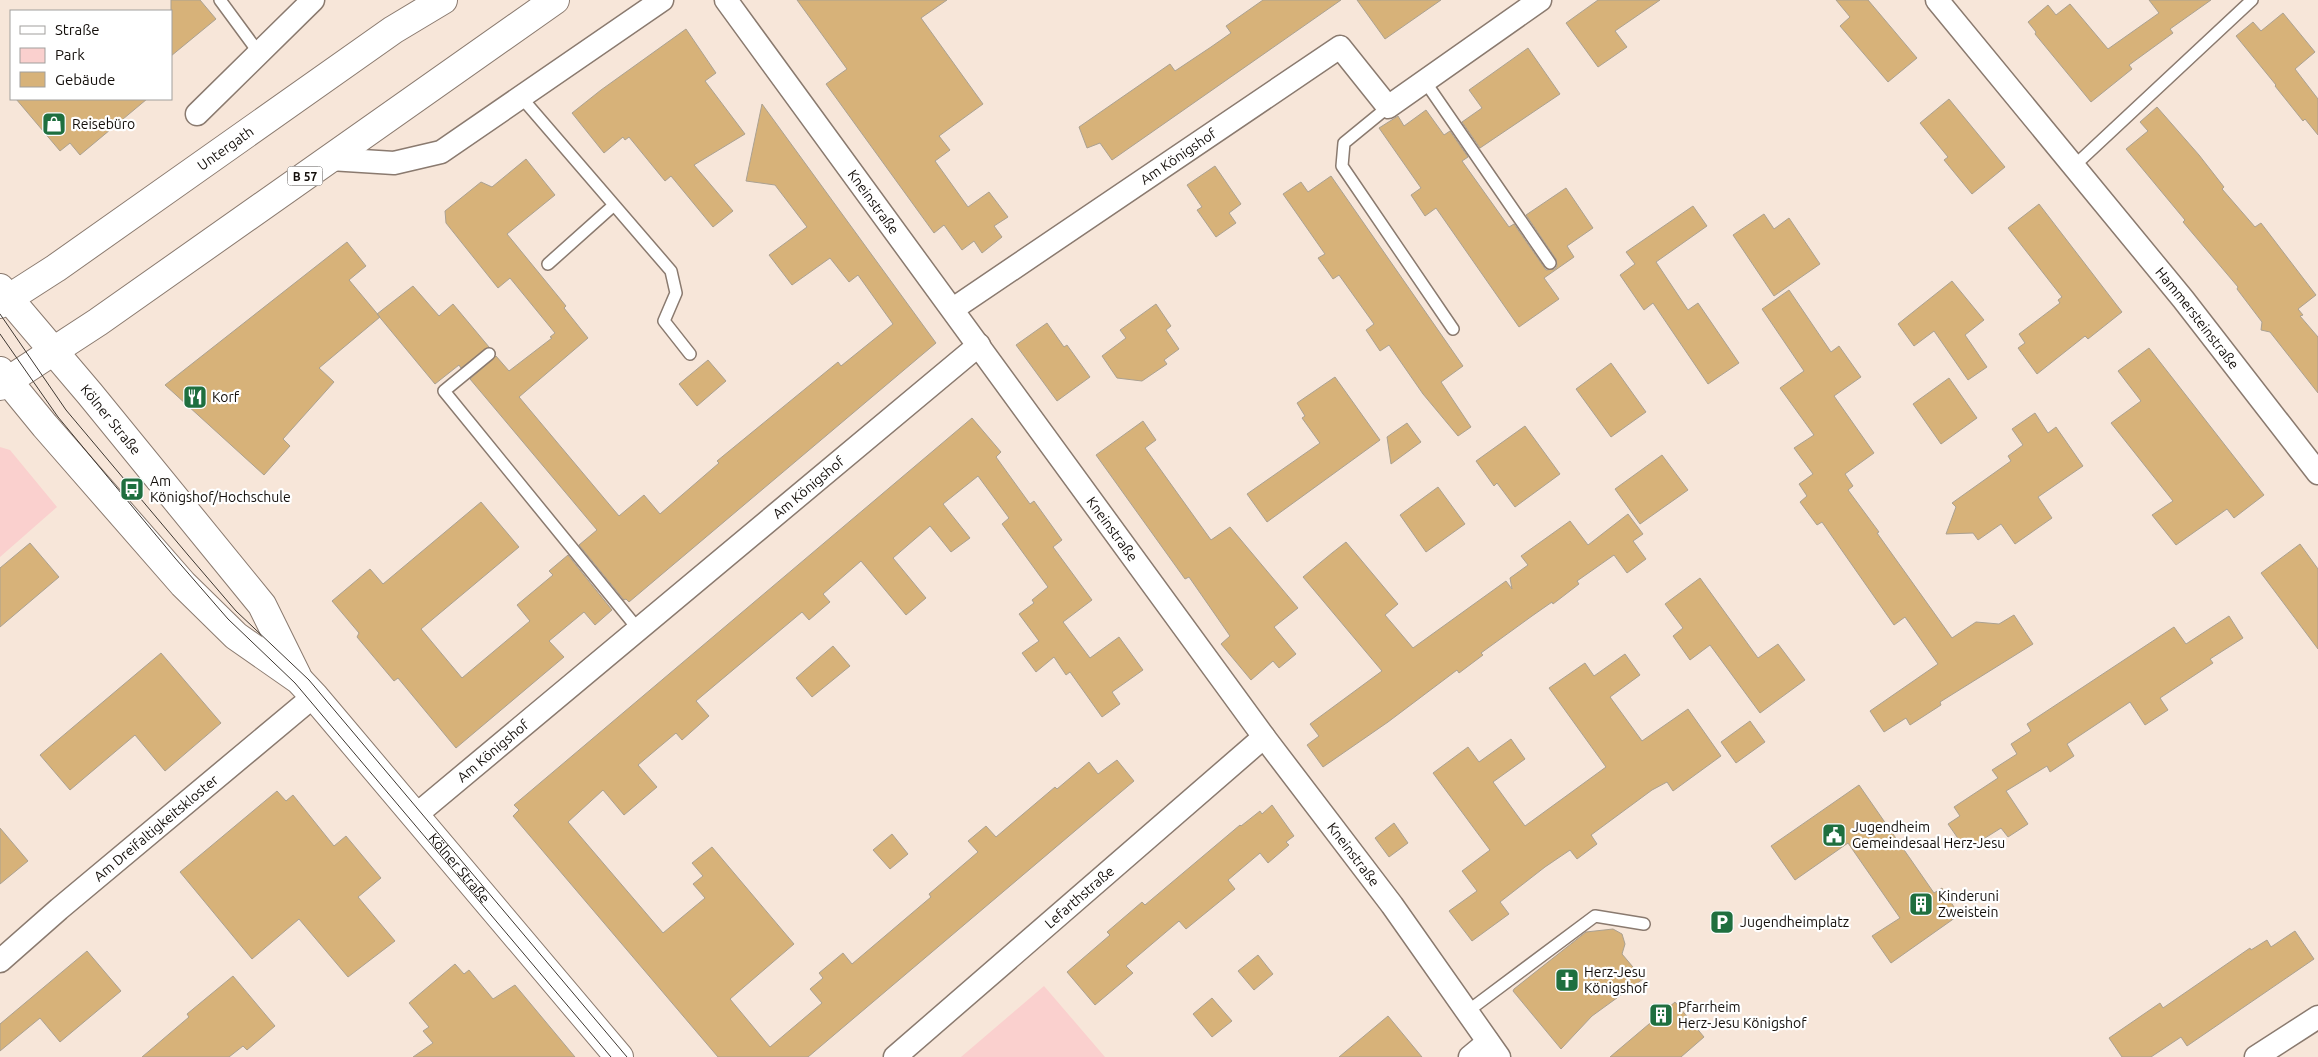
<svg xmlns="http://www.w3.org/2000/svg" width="2318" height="1057" font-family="Ubuntu,sans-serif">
<rect width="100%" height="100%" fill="#f7e6d9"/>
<path fill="#fad0ce" d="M0 447 10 450 57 507 0 557Z
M1044 986 1105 1057H961Z"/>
<path fill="#d7b279" stroke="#aba191" d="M171 0H200L216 19 171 56Z
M797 0H947L921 18 983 104 939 136 950 150 935 161 968 207 989 192 1008 217 994 226 1002 237 982 253 974 241 962 250 944 225 934 233 826 84 847 69Z
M1263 0H1341L1112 160 1100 143 1087 148 1079 127 1170 64 1175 71 1211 47 1231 33 1226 26Z
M1357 0H1441L1385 39Z
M1598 0H1660L1615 31 1627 47 1598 67 1566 23Z
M1836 0H1868L1917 58 1888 82 1840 26 1850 17Z
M2149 0H2211L2170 29 2173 33 2129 65 2132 69 2091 102 2035 34 2036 32 2028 22 2048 5 2056 15 2070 4 2108 49 2159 13Z
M2283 13 2315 52 2295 69 2318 99V135L2305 119 2303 121 2275 86 2276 85 2236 36 2253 22 2261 31Z
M686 29 716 73 705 81 745 134 694 165 733 211 713 227 671 176 665 181 629 137 625 140 623 137 604 153 572 113 601 90Z
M1528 48 1560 94 1480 148 1462 122 1482 108 1469 90Z
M16 99H147L80 155 70 143 60 151Z
M1949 99 2005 167 1972 194 1944 160 1948 157 1920 123Z
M762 104 936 343 629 602 626 599 624 600 579 545 597 530 470 379 496 356 509 371 552 338 550 337 555 333 510 278 498 288 446 223 445 211 481 182 492 187 526 159 555 195 507 234 566 306 564 308 588 338 519 397 619 516 644 495 660 514 719 463 717 461 838 362 841 366 893 324 858 275 849 282 830 258 792 285 769 255 807 227 775 185 746 181Z
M2157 107 2199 155 2224 187 2222 189 2255 227 2261 223 2316 295 2298 309 2303 315 2300 316 2318 337V393L2270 332 2261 330 2262 322 2237 289 2238 287 2183 222 2185 220 2126 149 2148 131 2140 122Z
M1426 110 1444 135 1450 131 1468 157 1462 161 1509 227 1514 224 1546 270 1555 269 1557 266 1556 259 1526 215 1566 188 1593 228 1567 246 1574 257 1544 278 1559 299 1519 327 1436 208 1425 216 1411 195 1421 188 1379 128 1398 116 1404 126Z
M1215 166 1241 204 1229 213 1236 223 1216 237 1197 210 1202 207 1187 185Z
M1331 176 1463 366 1441 382 1471 427 1458 436 1423 394 1389 345 1380 351 1366 330 1374 324 1339 275 1333 279 1326 269 1318 258 1325 254 1283 194 1301 182 1308 192Z
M2039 204 2122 312 2088 339 2085 336 2037 374 2018 348 2025 343 2019 334 2060 303 2058 300 2062 297 2008 228Z
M1693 206 1707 226 1656 262 1688 310 1698 303 1739 363 1708 384 1653 303 1644 310 1620 275 1635 264 1626 252Z
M1764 214 1774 229 1789 218 1820 264 1774 296 1733 235Z
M347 242 366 266 349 280 380 317 319 368 334 382 283 439 290 446 264 475 165 385Z
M1952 281 1984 320 1965 335 1987 367 1968 380 1934 331 1914 346 1898 324Z
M413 286 439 316 453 304 489 347 461 368 459 365 435 384 377 314Z
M1789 290 1831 352 1839 346 1861 377 1834 396 1874 453 1845 474 1853 486 1848 490 1879 532 1877 533 1952 638 1976 622 1999 624 2014 615 2033 644 1940 702 1941 705 1910 725 1906 718 1884 732 1870 711 1938 664 1905 617 1894 625 1822 522 1817 525 1800 502 1807 496 1799 484 1813 474 1794 448 1814 435 1780 388 1804 371 1762 309Z
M1156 304 1171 326 1166 330 1179 349 1164 360 1167 364 1142 381 1117 378 1102 356 1126 338 1120 330Z
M1047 323 1064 347 1067 345 1090 377 1057 401 1016 345Z
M2149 348 2264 495 2234 518 2227 509 2176 545 2152 515 2173 501 2111 423 2141 401 2118 371Z
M708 360 726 381 697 406 679 384Z
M1611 363 1646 412 1611 437 1576 389Z
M1335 377 1380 440 1267 522 1247 494 1320 443 1302 418 1305 416 1297 403Z
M1949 378 1977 418 1941 444 1913 404Z
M2035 413 2048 433 2056 427 2083 466 2038 497 2052 518 2015 544 2001 524 1978 540 1973 533 1946 534 1956 507 1952 503 2011 461 2008 456 2023 445 2012 429Z
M972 418 1001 452 996 457 1030 504 1034 501 1062 540 1053 547 1092 600 1063 622 1090 658 1119 637 1143 670 1112 692 1120 704 1102 717 1070 672 1066 675 1054 657 1036 672 1022 653 1039 641 1019 614 1034 603 1032 600 1048 587 1002 524 1009 518 978 476 943 504 970 538 951 552 930 526 893 558 926 598 906 615 861 561 823 594 830 602 809 620 802 612 696 701 709 716 682 740 676 733 638 765 657 787 624 815 603 790 568 822 663 933 705 898 693 884 703 876 692 863 712 847 794 944 730 999 770 1047 822 1003 810 989 823 978 819 973 843 953 852 964 931 897 929 894 978 852 968 841 986 826 996 837 1055 787 1057 789 1089 762 1098 774 1117 760 1134 781 808 1057H718L513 816 519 810 514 805Z
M1143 421 1156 440 1145 448 1211 540 1230 527 1298 608 1274 627 1296 654 1279 668 1273 661 1251 680 1221 644 1230 636 1189 577 1185 579 1096 455Z
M1407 423 1421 442 1391 464 1387 437Z
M1525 426 1560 474 1515 507 1497 483 1494 486 1476 461Z
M1662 455 1688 490 1640 524 1615 489Z
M1438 487 1465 524 1426 552 1400 515Z
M481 502 519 547 421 629 462 678 530 621 517 605 553 575 549 571 568 555 612 610 595 625 584 612 549 641 564 657 456 748 398 678 394 681 357 637 359 633 332 601 370 569 383 584Z
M1628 514 1643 534 1633 541 1646 559 1627 573 1614 555 1577 581 1579 584 1553 604 1552 602 1532 616 1481 653 1483 655 1459 673 1457 670 1388 722 1323 767 1307 745 1319 736 1310 724 1382 671 1303 577 1332 553 1346 542 1398 604 1385 615 1413 648 1506 581 1512 589 1510 578 1528 565 1521 556 1570 521 1588 545Z
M30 543 59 577 0 627V568Z
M2300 544 2318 569V649L2261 573Z
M1700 578 1758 658 1778 644 1805 680 1760 713 1710 645 1690 660 1673 636 1683 628 1665 604Z
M2229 616 2243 638 2210 659 2213 663 2160 698 2168 710 2145 725 2130 702 2067 744 2074 756 2050 772 2047 766 2006 791 2028 824 2008 837 2001 828 1966 850 1948 824 1960 816 1954 807 1998 778 1992 770 2017 754 2011 744 2031 731 2027 724 2174 627 2186 644Z
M833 646 850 666 812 697 796 678Z
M161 653 221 723 165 771 135 735 70 790 40 755Z
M1625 654 1640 675 1610 697 1642 741 1688 709 1721 756 1673 791 1667 782 1652 790 1591 835 1597 844 1577 859 1570 850 1545 867 1500 902 1509 914 1472 941 1449 911 1477 891 1462 871 1490 850 1433 773 1468 747 1479 762 1511 739 1525 759 1493 782 1525 826 1606 767 1549 688 1585 663 1594 676Z
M1750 721 1765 742 1736 763 1721 742Z
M1859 785 1934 893 1942 888 1959 915 1891 963 1872 936 1900 918 1848 843 1795 880 1771 846Z
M277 791 286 801 293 795 334 846 346 836 381 878 358 897 395 941 348 977 299 919 252 959 180 872Z
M1272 805 1294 836 1286 842 1289 845 1268 863 1260 853 1228 880 1235 889 1186 929 1179 921 1126 966 1133 973 1095 1005 1067 972 1110 935 1107 932 1142 902 1145 905 1240 825 1241 826 1260 811 1262 814Z
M1394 823 1408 843 1389 857 1375 838Z
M0 828 28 861 0 884Z
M892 834 908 854 890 869 873 850Z
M1613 929 1622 934 1625 944 1622 954 1643 979 1592 1016 1561 1049 1513 991 1514 989 1586 932Z
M2295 931 2314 959 2187 1046 2181 1037 2151 1057H2122L2109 1038 2160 1003 2163 1008 2250 948 2251 950 2267 940 2271 947Z
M87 951 121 991 60 1042 40 1018 0 1051V1024Z
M1258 955 1273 974 1254 990 1238 971Z
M455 964 464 974 469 970 493 999 515 985 575 1057H413L433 1043 423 1031 429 1027 409 1003Z
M233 976 275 1026 247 1050 243 1046 229 1057H142L189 1017 187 1014Z
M1212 998 1232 1021 1212 1037 1193 1014Z
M1675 1002 1704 1037 1681 1057H1610Z
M1388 1016 1422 1057H1339Z"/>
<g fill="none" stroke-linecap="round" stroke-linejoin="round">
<g stroke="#8a7a6f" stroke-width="14">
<path id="service" d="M220 0 259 53
M1424 80 1550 263
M521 97 671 271 676 293 664 321 690 354
M1388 107 1344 143 1342 166 1453 329
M2073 167 2252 0
M548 264 614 205
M489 354 444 391 638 629
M1468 1011 1595 916 1644 924"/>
</g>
<g stroke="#8a7a6f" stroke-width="25">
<g id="minor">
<path id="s1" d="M726 0 1264 737 1392 905 1499 1057"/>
<path id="s2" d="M1937 0 2183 299 2318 473"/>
<path d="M197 114 313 0"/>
<path d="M330 159 394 163 441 152 662 0"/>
<path id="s3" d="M953 309 1340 47 1388 107 1540 0"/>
<path id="s4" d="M416 815 979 345"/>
<path id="s5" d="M0 961 59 909 314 696"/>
<path id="s6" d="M895 1057 1264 737"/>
<path d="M1470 1057 1488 1042"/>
<path d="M2256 1057 2318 1017"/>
</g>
</g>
<g stroke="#8a7a6f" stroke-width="30">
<g id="secondary">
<path id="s7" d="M0 288 90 394 262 605 297 676"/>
<path id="s8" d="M0 371 45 426 183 584 236 636 299 680 314 696 619 1057"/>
</g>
</g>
<g stroke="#8a7a6f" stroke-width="30">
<g id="primary">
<path id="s9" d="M0 304 56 268 393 30 443 0"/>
<path d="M0 386 98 322 555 0"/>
</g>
</g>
<use href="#service" stroke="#fff" stroke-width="11"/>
<use href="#minor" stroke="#fff" stroke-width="22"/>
<use href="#secondary" stroke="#fff" stroke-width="28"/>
<use href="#primary" stroke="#fff" stroke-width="28"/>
<path stroke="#3e3731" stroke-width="1" d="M0 314 66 410 188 555 236 611 309 680 627 1057
M0 334 58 417 175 558 228 619 295 683 611 1057"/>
</g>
<defs>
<g id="shop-square" transform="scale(1.25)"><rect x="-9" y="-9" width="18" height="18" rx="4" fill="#1f6f3f" stroke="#fff"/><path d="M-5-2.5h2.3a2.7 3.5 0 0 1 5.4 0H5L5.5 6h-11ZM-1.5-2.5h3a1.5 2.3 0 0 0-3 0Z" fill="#fff"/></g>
<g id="restaurant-square" transform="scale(1.25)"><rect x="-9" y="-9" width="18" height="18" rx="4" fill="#1f6f3f" stroke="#fff"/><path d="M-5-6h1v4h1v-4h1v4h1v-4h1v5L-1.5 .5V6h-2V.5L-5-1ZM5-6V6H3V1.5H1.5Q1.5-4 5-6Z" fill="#fff"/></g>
<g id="bus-square" transform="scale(1.25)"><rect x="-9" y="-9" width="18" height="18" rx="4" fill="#1f6f3f" stroke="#fff"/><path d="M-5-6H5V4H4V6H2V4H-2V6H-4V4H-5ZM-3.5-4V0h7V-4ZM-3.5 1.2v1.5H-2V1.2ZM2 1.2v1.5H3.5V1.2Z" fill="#fff"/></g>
<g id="civic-square" transform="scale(1.25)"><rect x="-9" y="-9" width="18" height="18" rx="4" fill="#1f6f3f" stroke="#fff"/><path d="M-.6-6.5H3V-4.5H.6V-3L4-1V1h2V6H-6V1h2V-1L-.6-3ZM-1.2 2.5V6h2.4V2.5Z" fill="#fff"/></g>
<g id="building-square" transform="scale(1.25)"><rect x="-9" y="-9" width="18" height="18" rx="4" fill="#1f6f3f" stroke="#fff"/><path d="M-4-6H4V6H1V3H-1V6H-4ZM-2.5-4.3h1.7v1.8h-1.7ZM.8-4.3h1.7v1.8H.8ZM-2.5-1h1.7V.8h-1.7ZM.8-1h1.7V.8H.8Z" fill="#fff"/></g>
<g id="parking-square" transform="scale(1.25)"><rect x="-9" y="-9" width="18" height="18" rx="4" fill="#1f6f3f" stroke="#fff"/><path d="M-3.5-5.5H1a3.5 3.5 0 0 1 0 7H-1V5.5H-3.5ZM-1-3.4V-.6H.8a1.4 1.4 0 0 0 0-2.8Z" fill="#fff"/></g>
<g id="church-square" transform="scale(1.25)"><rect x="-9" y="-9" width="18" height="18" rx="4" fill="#1f6f3f" stroke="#fff"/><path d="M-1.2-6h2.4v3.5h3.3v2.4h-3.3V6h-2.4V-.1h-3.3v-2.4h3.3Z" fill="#fff"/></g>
</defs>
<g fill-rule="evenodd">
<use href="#shop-square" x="54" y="124"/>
<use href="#restaurant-square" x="195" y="397"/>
<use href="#bus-square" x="132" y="489"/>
<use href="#civic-square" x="1834" y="835"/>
<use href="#building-square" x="1921" y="904"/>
<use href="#parking-square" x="1722" y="922"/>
<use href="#church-square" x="1567" y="980"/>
<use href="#building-square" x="1661" y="1015"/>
</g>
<g text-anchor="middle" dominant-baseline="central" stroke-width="4.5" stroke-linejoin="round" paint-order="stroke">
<rect fill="#fff" stroke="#5a5654" stroke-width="1" x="287.5" y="166.5" width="35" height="19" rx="4"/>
<g font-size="12" font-weight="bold" fill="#130e0a">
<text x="305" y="176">B 57</text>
</g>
<g font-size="14" fill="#130e0a" stroke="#fff" text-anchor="start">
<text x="72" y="124">Reisebüro</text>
<text x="212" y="397">Korf</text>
<text x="150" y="481">Am<tspan x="150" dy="16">Königshof/Hochschule</tspan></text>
<text x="1852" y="827">Jugendheim<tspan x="1852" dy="16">Gemeindesaal Herz-Jesu</tspan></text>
<text x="1938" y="896">Kinderuni<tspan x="1938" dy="16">Zweistein</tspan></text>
<text x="1740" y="922">Jugendheimplatz</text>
<text x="1584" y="972">Herz-Jesu<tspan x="1584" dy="16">Königshof</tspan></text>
<text x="1678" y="1007">Pfarrheim<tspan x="1678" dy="16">Herz-Jesu Königshof</tspan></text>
</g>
<g font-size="14" fill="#130e0a" stroke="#fff">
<text stroke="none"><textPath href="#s9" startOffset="274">Untergath</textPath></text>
<text stroke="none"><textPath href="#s3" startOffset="272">Am Königshof</textPath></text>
<text stroke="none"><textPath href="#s1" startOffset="250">Kneinstraße</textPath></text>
<text stroke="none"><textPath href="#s2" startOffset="411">Hammersteinstraße</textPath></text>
<text stroke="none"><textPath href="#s7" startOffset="172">Kölner Straße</textPath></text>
<text stroke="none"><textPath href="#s4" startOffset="511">Am Königshof</textPath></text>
<text stroke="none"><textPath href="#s1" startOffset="655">Kneinstraße</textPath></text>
<text stroke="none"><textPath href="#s4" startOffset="100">Am Königshof</textPath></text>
<text stroke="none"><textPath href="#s5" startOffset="205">Am Dreifaltigkeitskloster</textPath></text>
<text stroke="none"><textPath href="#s1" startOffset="1060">Kneinstraße</textPath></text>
<text stroke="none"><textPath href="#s8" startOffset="679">Kölner Straße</textPath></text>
<text stroke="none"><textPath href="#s6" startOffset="244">Lefarthstraße</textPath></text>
</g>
</g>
<rect x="10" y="10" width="162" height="90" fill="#ffffff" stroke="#a19f9d"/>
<rect x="20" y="26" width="25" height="8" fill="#ffffff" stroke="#a19f9d"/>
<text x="55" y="35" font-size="15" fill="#130e0a">Straße</text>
<rect x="20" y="48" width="25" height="15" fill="#fad0ce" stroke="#a19f9d"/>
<text x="55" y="60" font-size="15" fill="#130e0a">Park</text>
<rect x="20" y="72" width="25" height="15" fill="#d7b279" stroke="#a19f9d"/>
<text x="55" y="85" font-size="15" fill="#130e0a">Gebäude</text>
</svg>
